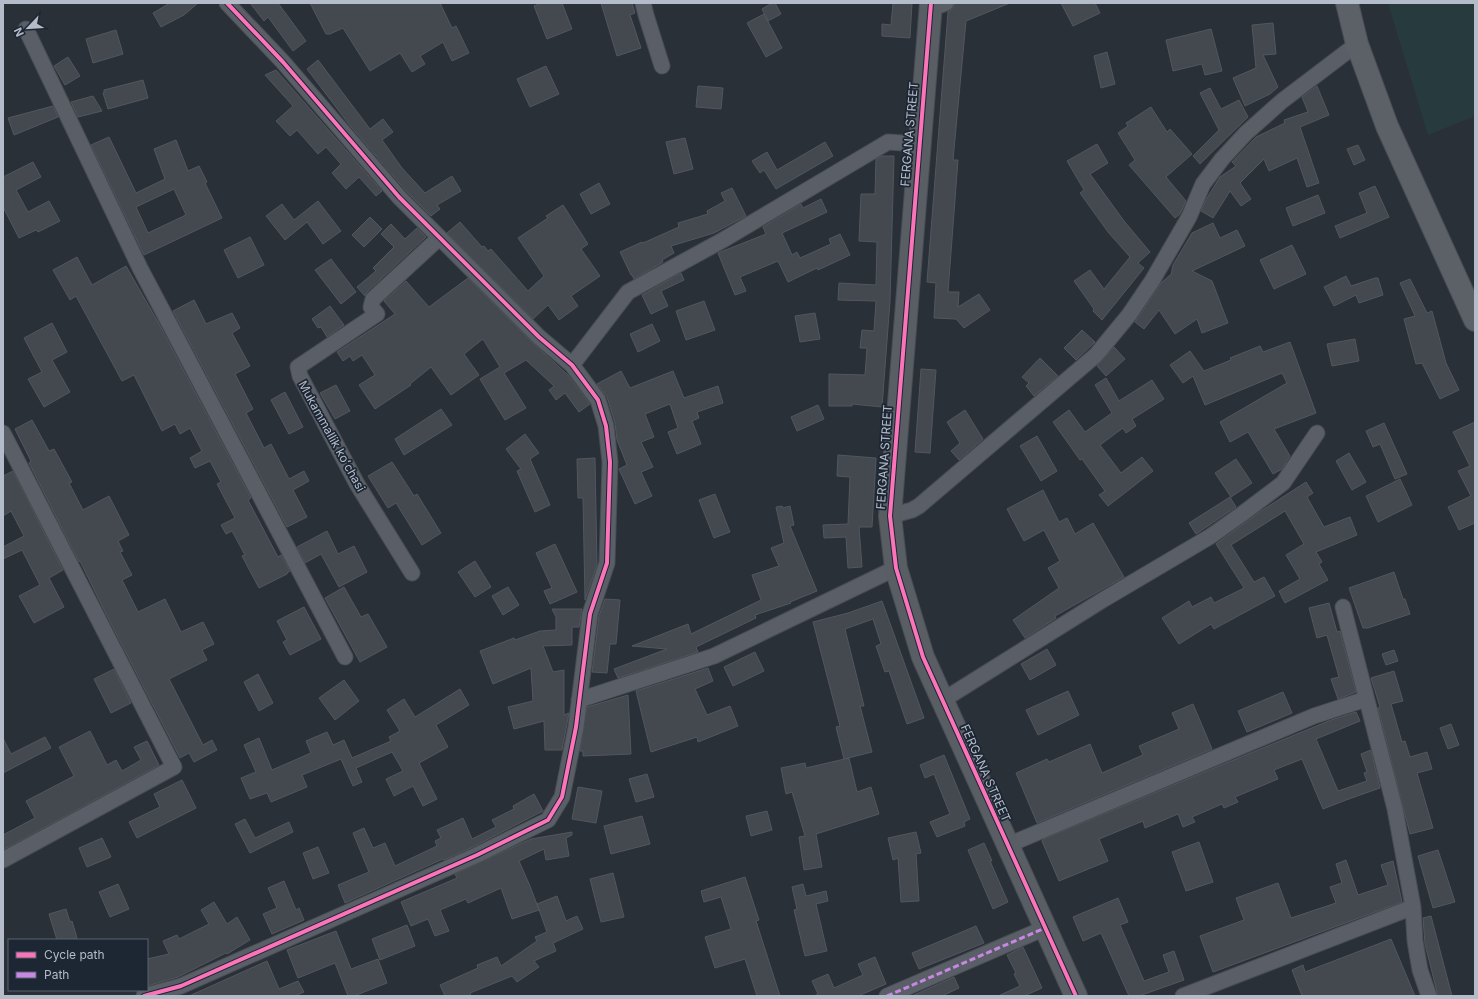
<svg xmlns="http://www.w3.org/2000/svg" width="1478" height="999" font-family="Inter,sans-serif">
<rect width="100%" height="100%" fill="#2a3038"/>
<path fill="#273a3e" d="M1388 3H1475V116L1428 135Z"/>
<path fill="#444950" stroke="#52575f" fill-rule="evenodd" d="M170 3H198L184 15 161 27 153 13Z
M250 3H278L306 41 293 51 268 17 264 21Z
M310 3H440L452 28 456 26 469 53 452 61 443 42 420 56 425 64 412 72 400 53 370 71 343 28 330 34H326Z
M541 3H562L572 29 547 39 534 6Z
M601 3H632L635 13 630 15 641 48 617 56Z
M772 3H775L781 14 768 21 762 9Z
M893 3H912L910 38 882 36V24L891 25Z
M955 3H1010L966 21 953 160H958L948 292H959L958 307 979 294 990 310 964 328 956 319 934 318 936 283 927 282 948 12 953 8Z
M1061 3H1095L1100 13 1073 26Z
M764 14 782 48 766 57 747 23Z
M1273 23 1276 54 1263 55 1278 87 1270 94 1245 106 1233 78 1256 68 1252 25Z
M1211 29 1222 71 1205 75 1202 64 1173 71 1166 40Z
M116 30 123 54 93 63 86 39Z
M1107 52 1115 84 1101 88 1094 56Z
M68 57 80 76 65 85 54 66Z
M318 60 370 129 383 119 393 132 382 140 402 168 425 193 452 176 461 191 437 205 440 209 431 216 406 191 351 127 307 69Z
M546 66 559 94 530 107 517 79Z
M276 70 382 191 376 196 359 177 346 189 332 173 341 164 326 147 318 154 297 130 290 136 276 121 293 106 265 75Z
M143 80 148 98 108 109 103 93H104V90Z
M698 86 723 88 721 109 696 107Z
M1317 86 1329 115 1300 127 1319 183 1307 187 1297 158 1269 171 1264 159 1240 183 1251 199 1241 206 1230 191 1213 218 1201 211 1207 198 1220 177 1236 166 1232 162 1256 137 1285 123 1284 120 1308 112 1302 97Z
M1210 88 1221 109 1239 100 1248 117 1200 164 1193 156 1219 130 1200 93Z
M93 96 102 111 78 117 71 102Z
M53 106 58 117 14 135 8 118Z
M1151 107 1167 132 1170 129 1192 154 1166 177 1186 201 1180 214 1175 218 1129 165 1135 160 1118 133 1128 126 1126 123Z
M109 137 136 193 165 179 154 149 176 140 188 171 199 166 207 182 205 183 222 218 144 255 91 145ZM174 189 186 215 148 233 136 207Z
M685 138 693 169 674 174 666 142Z
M825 142 833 156 776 189 764 170 760 173 752 161 767 152 777 170Z
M1097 144 1108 163 1090 174 1124 221 1150 252 1138 263 1144 268 1102 320 1093 311 1094 309 1074 281 1090 270 1104 289 1130 257 1108 232 1080 193 1084 190 1067 161Z
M1358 145 1365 160 1354 165 1347 149Z
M882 156H894L890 301 882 407 852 404V406H829V374L865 375 867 348H860L862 330 874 331 876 301 838 300 839 283 876 285 877 242 859 241 861 194H875L876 159Z
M33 162 41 177 16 190 28 212 49 201 60 221 38 232 36 230 19 238 3 207V177Z
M599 183 610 204 591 214 580 194Z
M1375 186 1389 217 1340 238 1335 226 1367 213 1359 193Z
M732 188 746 216 714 233 671 246 674 253 662 260 663 262 634 279 632 275H631L620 252 642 242 643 243 679 227 678 223 708 214 707 211 725 201 721 193Z
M1318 195 1325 213 1293 226 1286 208Z
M821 199 827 212 782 233 792 255 797 252 800 258 831 244 829 239 840 234 850 255 818 270 817 268 788 282 778 261 740 277 746 291 735 295 718 253 766 234 763 227 801 204 803 208Z
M318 201 341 231 323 244 307 222 285 240 266 216 282 204 294 220Z
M563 205 588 244 581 249 600 276 571 296 578 306 559 320 548 305 533 319 447 233 460 222 482 247 484 246 488 251 491 249 528 291 544 276 518 238 548 218 546 216Z
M370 217 382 229 364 247 352 235Z
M1213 223 1220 238 1237 230 1245 246 1192 271 1212 281 1228 323 1202 333 1197 319 1175 334 1159 310 1144 329 1135 322 1161 283 1170 275H1171L1173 265 1192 233Z
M391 224 405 239 417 228 426 237 367 292 365 296 357 287 376 271 373 268 394 247 381 234Z
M250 237 264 265 238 278 224 250Z
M1292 245 1306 274 1274 289 1260 260Z
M77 257 92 285 126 266 158 322 251 498 248 500 278 557 281 555 290 571 287 573V574L259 588 242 556 245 555 232 531 226 534 221 525 235 518 217 484 221 482 210 461 195 468 190 458 202 451 190 428 180 434 175 424 162 431 134 375 122 381 76 296 70 300 53 270Z
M331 259 356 292 341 304 315 270Z
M681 273 684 280 661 291 668 306 651 314 642 295Z
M1346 276 1351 286 1375 278H1378L1383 295 1359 303 1356 295 1334 306 1324 287Z
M468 278 533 343 568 375 590 404 579 412 565 393 556 400 549 390 554 386 526 360 504 373 526 408 505 420 480 379 500 367 483 339 464 354 479 375 451 395 431 367 410 384 411 385 375 409 359 385 375 375 362 355 353 361 350 356 343 361 337 352 395 314 384 301 406 281 429 307Z
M1410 279 1427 313 1432 311 1446 363 1459 390 1440 399 1422 363 1416 364 1404 319 1415 316 1400 283Z
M194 300 206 324 232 313 240 328 232 333 250 366 235 374 253 409 246 413 264 448 271 444 289 479 304 471 309 481 293 490 307 517 287 527 173 311Z
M704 301 715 330 686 340 676 311Z
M330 306 344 325 327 337 321 327 318 328 312 319Z
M815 313 820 339 800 342 795 316Z
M52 323 67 352 52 360 70 392 44 407 28 379 42 372 24 338Z
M652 324 660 341 638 352 630 334Z
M1082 330 1095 342 1076 360 1064 348Z
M1355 339 1359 361 1332 366 1327 344Z
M1290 342 1316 413 1274 429 1290 456 1282 469 1273 474 1248 432 1230 442 1220 422 1287 383 1282 373 1205 405 1193 376 1183 383 1170 365 1190 351 1204 371 1231 360 1230 358 1260 346 1263 352Z
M1114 347 1125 359 1106 376 1097 366Z
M1040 358 1058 376 1034 396 1026 386 1029 383 1022 377Z
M921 369 936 370 930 453 915 452Z
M621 371 630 388 673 371 684 398 718 386 723 403 697 412 699 418 692 421 701 444 677 454 668 432 678 428 670 404 645 414 654 437 641 442 653 467 641 472 652 496 635 504 619 469 627 465 617 440 615 423 607 397 597 384Z
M1106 378 1119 401 1152 380 1164 399 1132 419 1136 426 1126 433 1123 428 1100 445 1121 473 1142 457 1153 471 1108 506 1099 495 1105 491 1082 459 1080 460 1053 422 1069 410 1085 432 1112 413 1095 385Z
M336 385 350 411 335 419 320 393Z
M285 392 303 427 289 434 271 400Z
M818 405 824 419 797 431 791 417Z
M441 409 452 425 404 455 395 439Z
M965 410 983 439 959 460 951 451 960 443 947 422Z
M32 420 49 451 54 449 72 482 69 483 83 510 109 496 129 535 118 541 123 551 120 552 132 575 122 580 138 612 165 599 181 632 203 622 214 644 202 650 207 660 169 679 203 745 212 740 217 750 194 762 189 753 180 758 106 614 80 561 79 562 29 463 31 461 15 429Z
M1475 422V523L1459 530 1448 507 1471 496 1458 471 1470 466 1453 432Z
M1384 423 1407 474 1395 479 1380 444 1373 447 1366 431Z
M525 434 539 453 530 459 550 505 535 512 517 471 521 469 506 449Z
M1037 436 1057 471 1041 481 1020 446Z
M1349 453 1366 482 1352 490 1336 461Z
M838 455 876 458 872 527H859L862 567 848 568 846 537 824 538 823 525 848 524 850 477 837 476Z
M595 458 597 565 585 600 583 498H578L577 459Z
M1236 459 1252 483 1231 497 1215 473Z
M392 462 414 496 417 494 441 533 422 545 396 503 388 508 368 476Z
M13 471 63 570 49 578 64 607 34 623 19 596 40 585 22 550 3 559V547L24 536 11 511 3 516V476Z
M1400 479 1412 505 1378 522 1366 496Z
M1306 482 1313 493 1307 497 1324 527 1350 517 1357 535 1316 552 1322 562 1319 564 1328 580 1285 603 1279 591 1300 579 1286 555 1304 544 1285 511 1231 545 1254 582 1264 577 1275 596 1214 629 1211 624 1179 644 1162 618 1189 601 1192 607 1211 597 1214 603 1244 588 1216 544 1261 511Z
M1043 490 1059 522 1067 518 1075 534 1093 523 1124 577 1055 616 1056 618 1025 638 1013 620 1059 588 1048 568 1060 561 1044 530 1024 541 1007 509Z
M715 494 730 532 714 538 699 500Z
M1230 497 1236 507 1196 534 1189 523Z
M782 506 783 508 790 506 794 525 790 526 817 591 790 602 791 603 755 615 756 618 696 647 698 652 618 678 614 669 667 649 632 646 688 624 691 634 761 600 752 575 779 566 771 548 784 543 776 507Z
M327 531 338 554 354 546 367 572 339 587 321 554 305 563 297 547Z
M555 544 577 592 550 604 544 591 552 588 536 553Z
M475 561 491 587 475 597 458 572Z
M1394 572 1403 599H1405L1410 614 1368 628H1363L1349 588Z
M344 587 361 617 368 614 387 647 360 662 325 598Z
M508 587 519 605 503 615 492 596Z
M605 599 620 600 616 644H610L607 673 592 672 599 616Z
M882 601 924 718 907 724 889 671 885 672 876 646 881 644 873 619 845 629 864 706H860L872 752 844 759 836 727 840 726 813 622 848 613Z
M1329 603 1337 632 1340 631 1356 692 1338 699 1331 679 1339 677 1327 635 1317 638 1309 608Z
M304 607 321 639 290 655 283 642 287 640 277 621Z
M552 609H582L579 627H572V645L543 646 553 672 564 670V715L569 713 562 750H545L544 721 514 729 508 707 533 701 531 668 493 684 480 651 514 638 515 640 540 631 556 630V617Z
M1047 649 1056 665 1030 680 1021 664Z
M1394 650 1398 661 1386 665 1382 654Z
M755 652 764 671 733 686 724 667Z
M708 668 713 681 695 689 707 715 730 706 738 726 698 742 697 737 651 752 636 691Z
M114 669 131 703 111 713 94 679Z
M1394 671 1403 701 1391 704 1402 742 1405 741 1410 757 1427 752 1432 769 1417 773 1433 828 1410 834 1378 708 1380 707 1371 678Z
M258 674 273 703 259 711 244 682Z
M344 680 359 701 335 720 319 698Z
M460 689 469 705 436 725 448 747 419 763 437 799 423 806 413 786 394 796 386 779 403 771 392 752 356 768 362 782 353 786 341 759 302 775 307 787 271 802 267 793 250 799 241 778 256 772 244 745 259 738 272 770 311 753 306 741 327 732 333 745 344 740 352 758 391 741 389 737 400 731 387 710 404 699 415 717Z
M1068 691 1079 715 1038 735 1026 710Z
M1283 692 1292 713 1247 732 1238 711Z
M628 695 631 754 583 756V751H580L587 707Z
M1193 704 1212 749 1037 823 1016 773 1047 759 1049 762 1090 744 1102 773 1143 755 1139 746 1179 729 1172 713Z
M1356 712 1360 721 1316 739 1338 791 1367 781 1364 773 1367 772 1361 754 1371 750 1380 788 1346 800 1323 809 1302 759 1274 770 1278 779 1235 797 1238 802 1224 808 1222 804 1192 817 1195 822 1183 827 1178 814 1145 828 1143 821 1099 839 1108 861 1059 881 1042 841 1044 839 1219 766 1331 720Z
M1451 724 1459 745 1448 749 1440 728Z
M90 731 107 765 116 760 122 771 141 760 134 747 147 741 159 765 3 850V835L35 818 26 801 74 776 59 747Z
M45 737 51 748 3 773V738L11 754Z
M944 755 970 819 964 822 965 826 937 837 930 822 950 814 934 774 925 778 920 765Z
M849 758 857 792 871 787 879 814 816 834 822 867 804 870 799 837 805 836 792 792 786 794 781 768 805 763 806 768Z
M647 774 654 797 636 802 629 779Z
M182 780 196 808 137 838 129 822 160 807 154 794Z
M578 787 602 791 596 823 572 819Z
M534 794 543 811 473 847 444 860 443 859 345 903 338 885 369 872 353 833 364 828 373 848 385 843 395 866 437 846 435 841 441 838 437 830 463 818 472 839 496 827 492 820 514 809 513 806Z
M767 811 772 830 751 836 746 816Z
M642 816 650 844 611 854 604 826Z
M245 819 255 838 289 822 293 832 250 853 235 824Z
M572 832V835L566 838 569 856 546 860 544 849 519 861 530 886 539 910 512 919 501 888 468 903 466 899 440 910 449 931 435 936 428 919 411 926 401 902 457 878 455 874 531 839Z
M916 832 921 853 916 854 919 901 901 902 898 858 893 860 888 838Z
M102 838 111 857 87 867 79 848Z
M1199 842 1213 882 1186 891 1172 852Z
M984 843 992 861H990L1008 902 993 909 968 850Z
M318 847 329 873 313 879 303 853Z
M1438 850 1455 902 1433 908 1418 856Z
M1346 860 1358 895 1388 885 1381 865 1393 861 1402 902 1213 972 1200 936 1244 920 1236 898 1278 883 1291 918 1336 903 1330 887 1342 883 1336 864Z
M613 873 624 917 601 922 590 879Z
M745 877 759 920 756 921 780 996H757L745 959 715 968 705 937 731 929 721 897 704 902 701 891Z
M284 881 296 910 299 908 304 920 272 934 263 914 277 908 268 888Z
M118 884 129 909 110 917 99 892Z
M803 884 806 896 826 891 828 901 816 904 827 951 805 956 794 910 797 909 792 887Z
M557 896 566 921 577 916 583 929 553 943 556 951 534 961 539 967 517 982 512 976 470 993 471 996H445L440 985 478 968 477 965 497 957 501 966 537 941 535 937 547 932 537 904Z
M1118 898 1128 922 1120 925 1144 981 1169 972 1163 955 1174 951 1184 980 1139 996H1129L1101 933 1083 941 1073 917Z
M214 902 227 924 237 917 250 940 227 954 226 953 178 977 147 986V959L169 954 163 941 177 935 179 939 209 924 201 910Z
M66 909 70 922 72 921 77 938 70 940H57L49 914Z
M1431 916 1452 996H1438L1425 944 1423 918Z
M407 925 415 946 380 960 372 939Z
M976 926 984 943 919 969 912 953Z
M336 931 351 969 378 959 387 983 354 996H348L335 963 298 978 287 950Z
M1391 939 1415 996H1302L1292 970 1303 965 1305 972Z
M1023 947 1042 988 1024 996H998L1020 986 1014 974 1016 973 1007 955Z
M875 957 886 984 858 996H814L818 994 812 981 828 974 834 988 863 975 858 964Z
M267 961 279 989 298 981 304 992 295 996H189Z
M954 977 959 988 942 996H912Z"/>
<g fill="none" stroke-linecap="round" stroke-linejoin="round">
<g stroke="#484c53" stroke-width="17">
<path id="street" d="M643 3 646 15 662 66
M930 9 946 3
M26 29 140 268 345 657
M572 365 628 292 723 240 888 142 918 144
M3 433 174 767 3 860
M890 516 912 510 919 506 1096 355 1129 315 1152 281 1189 217 1203 184 1222 159 1246 133 1282 101 1357 44
M412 573 357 484 300 376 298 367 377 314 371 307 373 299 439 238
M1343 607 1395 809 1413 907 1415 941 1420 970 1429 996
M579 700 714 656 896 568
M943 700 1101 601 1211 536 1242 514 1283 483 1317 433
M1008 845 1314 716 1366 699
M144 996 181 986 477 855 548 820 562 797 576 727 590 614 607 563 610 462 606 426 598 400 572 365 539 337 399 197 283 62 227 3
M887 996 1045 928
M1183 996 1413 907"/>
</g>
<g stroke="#484c53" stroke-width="24">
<path id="secondary" d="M931 3 890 516 896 568 923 657 1076 996"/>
</g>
<g stroke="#484c55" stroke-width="24">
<path id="primary" d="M1347 3 1357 44 1387 126 1475 320"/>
</g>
<use href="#street" stroke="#5a5e66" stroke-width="15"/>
<use href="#secondary" stroke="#595d64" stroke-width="22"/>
<use href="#primary" stroke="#5c6168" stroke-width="22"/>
<path stroke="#c787e3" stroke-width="3" stroke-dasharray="6 3" stroke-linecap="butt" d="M887 996 1045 928"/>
<g stroke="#1d2633" stroke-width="6">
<path id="cycleway" d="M931 3 890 516 896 568 923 657 1076 996
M144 996 181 986 477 855 548 820 562 797 576 727 590 614 607 563 610 462 606 426 598 400 572 365 539 337 399 197 283 62 227 3"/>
</g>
<use href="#cycleway" stroke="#fb73b8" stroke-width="4"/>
</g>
<g text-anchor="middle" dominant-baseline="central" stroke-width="3.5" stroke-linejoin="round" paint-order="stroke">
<g font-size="12" fill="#b4bcc9" stroke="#1d2633">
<text transform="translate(909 134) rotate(-85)">FERGANA STREET</text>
<text transform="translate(332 436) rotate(61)">Mukammallik koʻchasi</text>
<text transform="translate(884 457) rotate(-86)">FERGANA STREET</text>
<text transform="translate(986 773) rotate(66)">FERGANA STREET</text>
</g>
</g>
<rect width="1478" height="999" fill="none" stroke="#b4bcc9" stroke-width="8"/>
<rect x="8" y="939" width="140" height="52" fill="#1d2633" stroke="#59626f"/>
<rect x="16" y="952" width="20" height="6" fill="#fb73b8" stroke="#59626f"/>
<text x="44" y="959" font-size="12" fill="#b4bcc9">Cycle path</text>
<rect x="16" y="972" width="20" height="6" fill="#c787e3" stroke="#59626f"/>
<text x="44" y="979" font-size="12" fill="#b4bcc9">Path</text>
<g transform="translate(28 28) rotate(245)" stroke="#1d2633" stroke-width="3" paint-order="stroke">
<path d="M0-3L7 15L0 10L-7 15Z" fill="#b4bcc9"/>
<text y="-6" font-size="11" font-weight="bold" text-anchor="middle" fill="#b4bcc9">N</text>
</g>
</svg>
